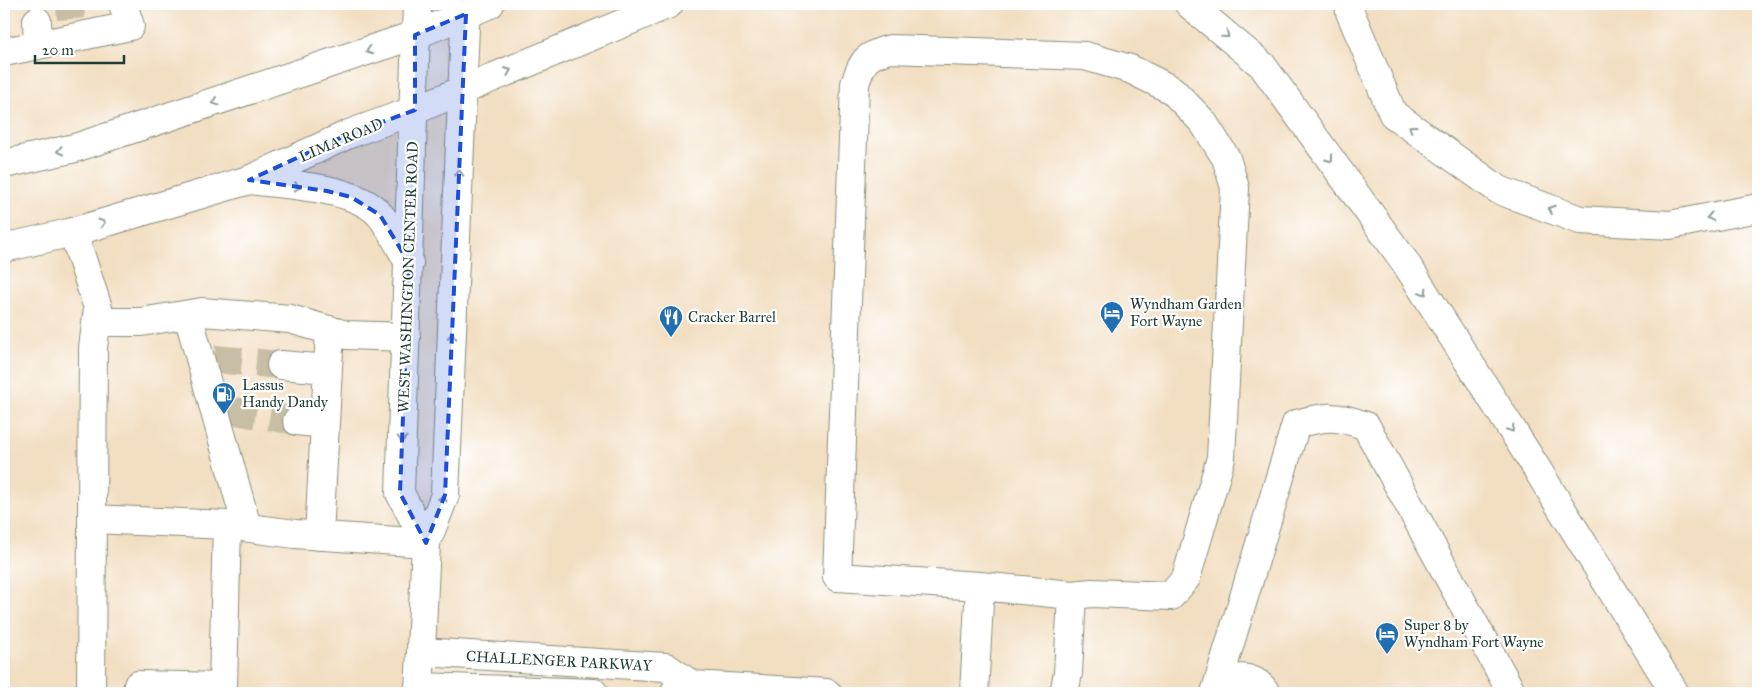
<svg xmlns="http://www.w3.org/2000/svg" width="1762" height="697" font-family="'IM FELL Great Primer',serif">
<rect width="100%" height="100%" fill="#fff"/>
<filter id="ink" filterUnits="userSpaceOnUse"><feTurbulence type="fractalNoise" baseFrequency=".02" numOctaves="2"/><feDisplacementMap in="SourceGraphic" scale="10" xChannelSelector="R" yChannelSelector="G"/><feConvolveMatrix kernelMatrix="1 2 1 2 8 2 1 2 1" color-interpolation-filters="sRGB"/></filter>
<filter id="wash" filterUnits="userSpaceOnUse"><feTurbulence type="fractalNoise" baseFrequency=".0096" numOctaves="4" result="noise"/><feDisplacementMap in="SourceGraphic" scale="20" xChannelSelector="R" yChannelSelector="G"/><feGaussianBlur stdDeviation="1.12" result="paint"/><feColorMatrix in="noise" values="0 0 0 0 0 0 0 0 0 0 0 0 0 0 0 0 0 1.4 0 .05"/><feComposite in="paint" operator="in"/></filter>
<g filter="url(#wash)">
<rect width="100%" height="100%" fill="#f2dec1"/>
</g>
<g filter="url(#ink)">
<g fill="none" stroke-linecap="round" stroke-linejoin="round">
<path stroke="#c8bea5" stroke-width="28" stroke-dasharray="28 14" stroke-linecap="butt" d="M70 4 71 19
M214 359 281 365
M228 410 297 421"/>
<g stroke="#888e7a" stroke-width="30">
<path id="minor" d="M37 21 38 45
M4 52 130 26 123 4
M73 232 98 308 93 348 91 693
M188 315 247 527
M97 322H141L202 312 290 319 346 335 406 337
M281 365 328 369
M297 421 325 424
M92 519 227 525 295 534 426 543
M319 536 330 330
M980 586 1072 595
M421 652 666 667 692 685
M1220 678C1239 678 1256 675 1266 693
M419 687 594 693
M675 692 692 685 827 693
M137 693 138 685 223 687 227 525
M974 693 980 586 837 577 855 84C862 61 866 55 890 49L1085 56 1130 69 1172 90 1203 122 1226 158 1235 188 1221 458 1186 578 1171 596 1092 593 1072 595 1068 673 1064 693
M1215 693 1296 424C1326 416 1337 415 1366 426L1512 693"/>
</g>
<g stroke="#888e7a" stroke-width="30">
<path id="major" d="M417 4 400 493 426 543
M419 693 426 543 445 495 466 4"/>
</g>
<g stroke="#888e7a" stroke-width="30">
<path id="highway" d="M1189 4 1262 65 1405 262 1537 469 1675 693
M1349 4 1350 12 1393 114 1499 190 1580 220 1670 225 1758 208
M4 164 75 148 415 35 490 4
M249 180C286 185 356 186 381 216 392 230 400 247 409 263
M4 248 73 232 249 180 349 134 415 110 669 4"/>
</g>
<use href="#minor" stroke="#fff" stroke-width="28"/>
<use href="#major" stroke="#fff" stroke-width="28"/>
<use href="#highway" stroke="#fff" stroke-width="28"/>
</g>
<defs><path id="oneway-chevron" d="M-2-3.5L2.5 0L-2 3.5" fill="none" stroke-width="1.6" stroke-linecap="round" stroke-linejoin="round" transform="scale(1.25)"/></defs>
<g stroke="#8f9e9a">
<use href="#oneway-chevron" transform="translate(1226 35) rotate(40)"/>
<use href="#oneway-chevron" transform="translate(369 51) rotate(162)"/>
<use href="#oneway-chevron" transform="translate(508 71) rotate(-23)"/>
<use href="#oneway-chevron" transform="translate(215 102) rotate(162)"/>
<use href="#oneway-chevron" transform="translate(1412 128) rotate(-144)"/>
<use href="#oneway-chevron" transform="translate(60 151) rotate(167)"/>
<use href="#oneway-chevron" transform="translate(1330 159) rotate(54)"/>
<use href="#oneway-chevron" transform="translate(459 173) rotate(-88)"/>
<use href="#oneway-chevron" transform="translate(297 187) rotate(8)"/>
<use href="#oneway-chevron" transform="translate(1551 209) rotate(-160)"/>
<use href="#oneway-chevron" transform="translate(1710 217) rotate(169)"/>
<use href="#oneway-chevron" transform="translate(102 223) rotate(-17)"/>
<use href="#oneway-chevron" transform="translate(1424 292) rotate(57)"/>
<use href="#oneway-chevron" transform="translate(452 336) rotate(-88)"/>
<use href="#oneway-chevron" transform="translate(1511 429) rotate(57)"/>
<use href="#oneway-chevron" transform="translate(402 439) rotate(92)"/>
<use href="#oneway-chevron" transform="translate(443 498) rotate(-74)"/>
</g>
</g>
<path fill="#1d4ed8" fill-opacity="0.2" stroke="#1d4ed8" stroke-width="4" stroke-dasharray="10 6" stroke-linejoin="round" d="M466 14 445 495 426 543 400 493 409 263 380 215 351 197 327 191 249 180 349 134 415 110V35Z"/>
<defs>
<g id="hotel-pin" transform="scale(1.25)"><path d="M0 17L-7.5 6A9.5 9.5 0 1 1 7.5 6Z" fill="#1f6fb2" stroke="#fff"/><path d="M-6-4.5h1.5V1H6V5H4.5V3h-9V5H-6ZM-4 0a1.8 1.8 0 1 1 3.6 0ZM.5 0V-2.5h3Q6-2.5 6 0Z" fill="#fff"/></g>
<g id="restaurant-pin" transform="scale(1.25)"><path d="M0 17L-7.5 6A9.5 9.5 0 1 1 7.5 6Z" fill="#1f6fb2" stroke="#fff"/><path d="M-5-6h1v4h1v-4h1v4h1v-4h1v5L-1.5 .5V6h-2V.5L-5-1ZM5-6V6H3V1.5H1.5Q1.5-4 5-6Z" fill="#fff"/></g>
<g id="fuel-pin" transform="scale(1.25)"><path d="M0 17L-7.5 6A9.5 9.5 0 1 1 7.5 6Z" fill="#1f6fb2" stroke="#fff"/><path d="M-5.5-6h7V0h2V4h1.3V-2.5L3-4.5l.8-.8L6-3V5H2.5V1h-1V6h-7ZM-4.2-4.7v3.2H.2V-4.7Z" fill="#fff"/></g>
</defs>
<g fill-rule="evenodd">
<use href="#hotel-pin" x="1112" y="313"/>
<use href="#restaurant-pin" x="671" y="317"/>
<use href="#fuel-pin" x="224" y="394"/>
<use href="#hotel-pin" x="1387" y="634"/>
</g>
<g text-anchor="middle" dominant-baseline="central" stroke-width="4.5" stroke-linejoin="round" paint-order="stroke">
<g font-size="15" fill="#1f3d34" stroke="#fff">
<text transform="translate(341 140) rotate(-23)">LIMA ROAD</text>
<text transform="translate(408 277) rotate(-88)">WEST WASHINGTON CENTER ROAD</text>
<text transform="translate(559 661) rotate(3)">CHALLENGER PARKWAY</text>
</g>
<g font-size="15" fill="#1f3d34" stroke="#fff" text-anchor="start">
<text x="1130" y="304">Wyndham Garden<tspan x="1130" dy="17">Fort Wayne</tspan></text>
<text x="688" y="317">Cracker Barrel</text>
<text x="242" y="385">Lassus<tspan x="242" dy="17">Handy Dandy</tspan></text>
<text x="1404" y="625">Super 8 by<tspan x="1404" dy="17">Wyndham Fort Wayne</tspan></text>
</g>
</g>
<rect width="1762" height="697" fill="none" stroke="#fff" stroke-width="20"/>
<path d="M35 55v8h89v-8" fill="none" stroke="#1f3d34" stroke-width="2.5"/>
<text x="42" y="55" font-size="15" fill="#1f3d34" stroke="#ffffff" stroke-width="4" paint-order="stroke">20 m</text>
</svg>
